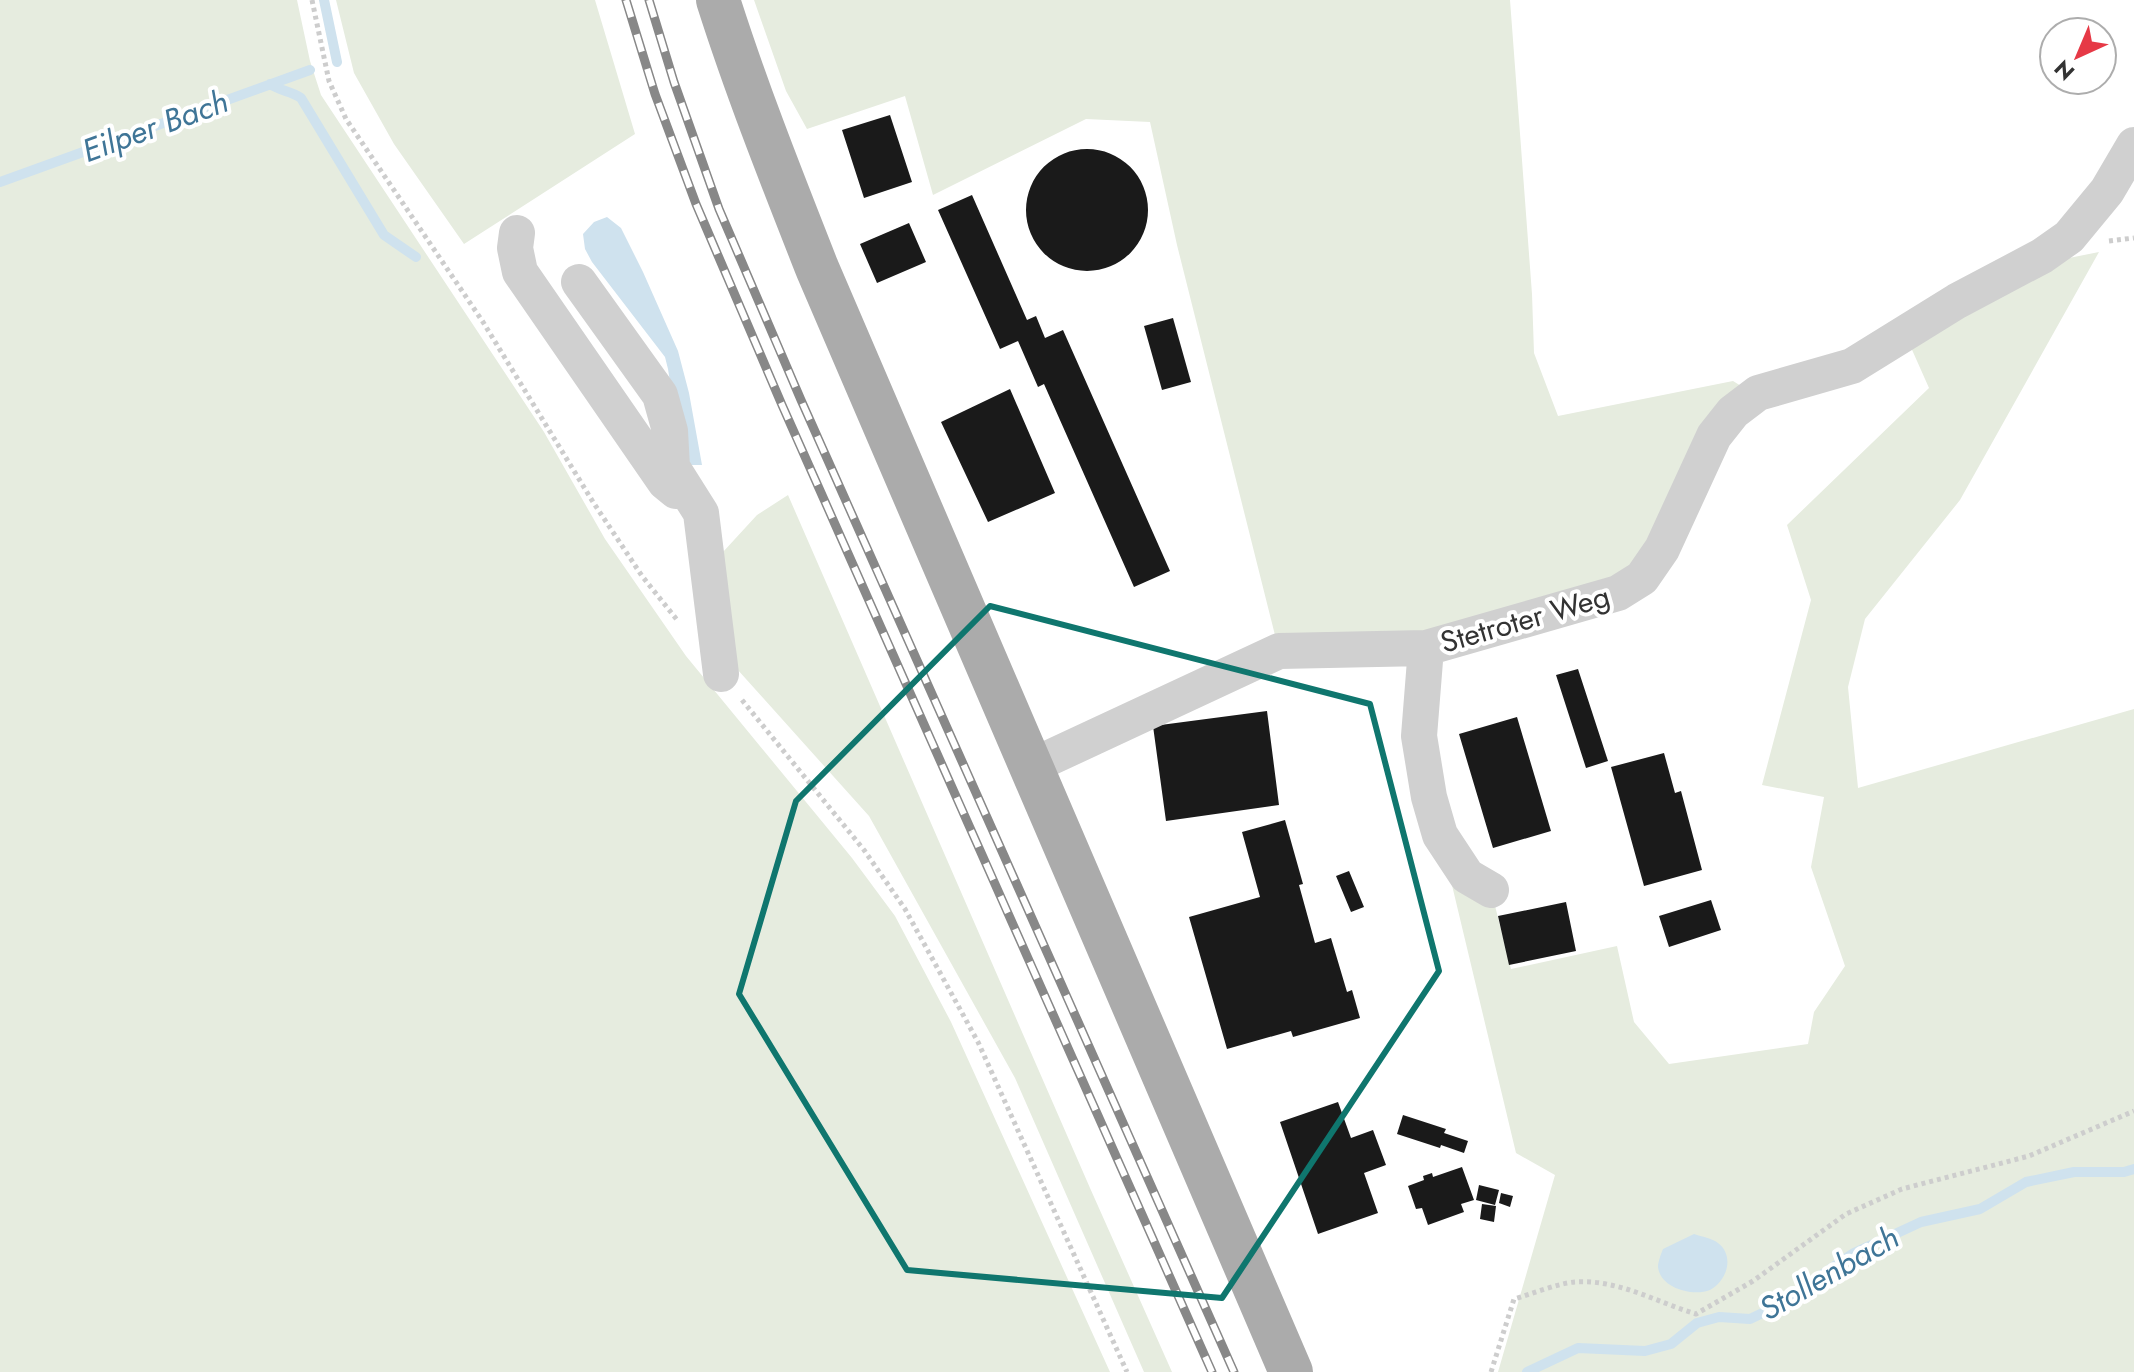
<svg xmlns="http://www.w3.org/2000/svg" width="2134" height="1372" font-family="Jost,sans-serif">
<rect width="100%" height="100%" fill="#fff"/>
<path fill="#e6ecdf" d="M0 0H297L310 61 321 95 544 432 605 539 686 656 852 858 895 916 951 1022 1110 1372H0Z
M336 0H595L635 134 464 244 394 144 354 73Z
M754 0H1510L1532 294 1534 353 1558 416 1733 381 1746 389 1635 573 1426 648 1279 651 1177 245 1150 122 1086 119 933 195 905 96 807 129 786 91Z
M2099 252 1960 500 1865 619 1848 687 1858 788 2134 709V1372H1498L1555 1175 1516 1153 1440 835 1491 890 1511 969 1617 946 1634 1022 1669 1064 1808 1044 1814 1012 1845 966 1811 867 1824 797 1762 785 1811 600 1787 525 1929 388 1909 343 2049 262Z
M788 495 1090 1188 1172 1372H1144L1015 1078 869 816 737 669 723 552 757 515Z"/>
<path fill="#cfe2ee" d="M607 217 621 228 643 272 678 351 689 393 702 465H683L668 369 665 357 592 262 585 249 583 234 594 222Z
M1694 1234C1702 1237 1712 1238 1718 1243 1735 1256 1727 1281 1710 1290 1693 1297 1660 1288 1658 1267 1658 1262 1661 1254 1663 1249Z"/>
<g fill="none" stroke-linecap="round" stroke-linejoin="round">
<path stroke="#cfe2ee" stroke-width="10" d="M324 0 337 62
M270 84C280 91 291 91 301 98L384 235 416 257
M0 182 310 70
M1527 1372 1578 1348 1645 1351 1671 1344 1697 1323 1719 1317 1750 1319 1771 1309 1854 1253 1921 1222 1980 1209 2026 1182 2074 1172H2124L2134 1169"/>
</g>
<path fill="#1a1a1a" d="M890 115 912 182 864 198 842 130Z
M1026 210a61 61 0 1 1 122 0a61 61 0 1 1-122 0Z
M972 195 1027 320 1036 316 1045 338 1063 330 1170 571 1134 587 1044 384 1038 387 1018 341 1000 349 938 210Z
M909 223 926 262 877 283 860 244Z
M1173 318 1191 382 1162 390 1144 326Z
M1010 389 1055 493 988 522 941 422Z
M1578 669 1608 761 1586 768 1556 675Z
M1267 711 1279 805 1166 821 1153 726Z
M1517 717 1551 831 1493 848 1459 734Z
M1664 753 1675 793 1681 791 1702 870 1644 886 1611 767Z
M1285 820 1303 884 1299 885 1315 943 1331 938 1347 992 1352 990 1360 1018 1293 1037 1291 1031 1227 1049 1189 917 1260 897 1242 832Z
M1349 871 1364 907 1351 912 1336 876Z
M1711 900 1721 930 1669 947 1659 916Z
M1566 902 1576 951 1509 965 1498 916Z
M1338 1102 1351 1138 1373 1130 1386 1165 1364 1173 1378 1213 1318 1234 1280 1122Z
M1403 1115 1446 1129 1444 1133 1468 1141 1464 1153 1441 1145 1440 1148 1397 1134Z
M1462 1167 1474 1200 1461 1204 1464 1212 1428 1225 1422 1208 1416 1209 1408 1186 1424 1180 1423 1176 1432 1173 1433 1177Z
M1479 1185 1499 1190 1495 1205 1476 1200Z
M1501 1193 1513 1196 1510 1207 1499 1203Z
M1482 1204 1496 1206 1494 1222 1480 1219Z"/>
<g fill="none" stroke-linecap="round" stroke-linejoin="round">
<path stroke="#cdcdcd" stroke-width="5" stroke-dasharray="4 4" stroke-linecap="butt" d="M312 0 329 81 346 119 483 322 593 502 642 576 678 621
M2109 241 2134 238
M742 700 864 850 905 909 978 1042 1127 1372
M1491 1372 1514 1299C1531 1294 1559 1283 1575 1282 1618 1279 1656 1302 1696 1314L1753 1281 1846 1214 1902 1189 2029 1156 2134 1111"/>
<path stroke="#d0d0d0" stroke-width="36" d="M517 233 515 248 520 272 665 482 676 491
M579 282 660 395 670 431 672 467 701 513 721 674
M1426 648 1419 736 1429 797 1440 835 1467 876 1491 890
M1032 766 1279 651 1426 648 1618 593 1642 578 1662 549 1714 436 1733 412 1758 393 1852 366 1957 301 2042 256 2069 237 2107 191 2134 145"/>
<path stroke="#ababab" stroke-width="44" d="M718 0C747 91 782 179 817 268L1291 1372"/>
<g stroke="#888" stroke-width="9">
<path id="rail" d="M626 0 655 94 696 204 782 405 1212 1372
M649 0 674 82 719 209 801 400 1234 1372"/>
</g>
<use href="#rail" stroke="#fff" stroke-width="6" stroke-dasharray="18" stroke-linecap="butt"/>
</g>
<path fill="none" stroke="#0f766e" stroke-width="6" stroke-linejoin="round" d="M990 606 1370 704 1439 971 1222 1298 907 1270 739 994 796 801Z"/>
<g text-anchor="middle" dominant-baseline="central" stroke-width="8" stroke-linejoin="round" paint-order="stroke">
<g font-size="30" fill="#333" stroke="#fff">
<text transform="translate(1525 619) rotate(-16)">Stetroter Weg</text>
</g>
<g font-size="32" font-style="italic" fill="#3f7597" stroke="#fff">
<text transform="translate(155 126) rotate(-20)">Eilper Bach</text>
<text transform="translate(1829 1273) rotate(-30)">Stollenbach</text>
</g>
</g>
<g transform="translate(2078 56) rotate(224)"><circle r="38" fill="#ffffff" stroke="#adadad" stroke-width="2"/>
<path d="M0-6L14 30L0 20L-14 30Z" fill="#e63946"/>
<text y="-12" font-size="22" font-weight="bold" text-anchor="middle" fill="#333333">N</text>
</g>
</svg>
